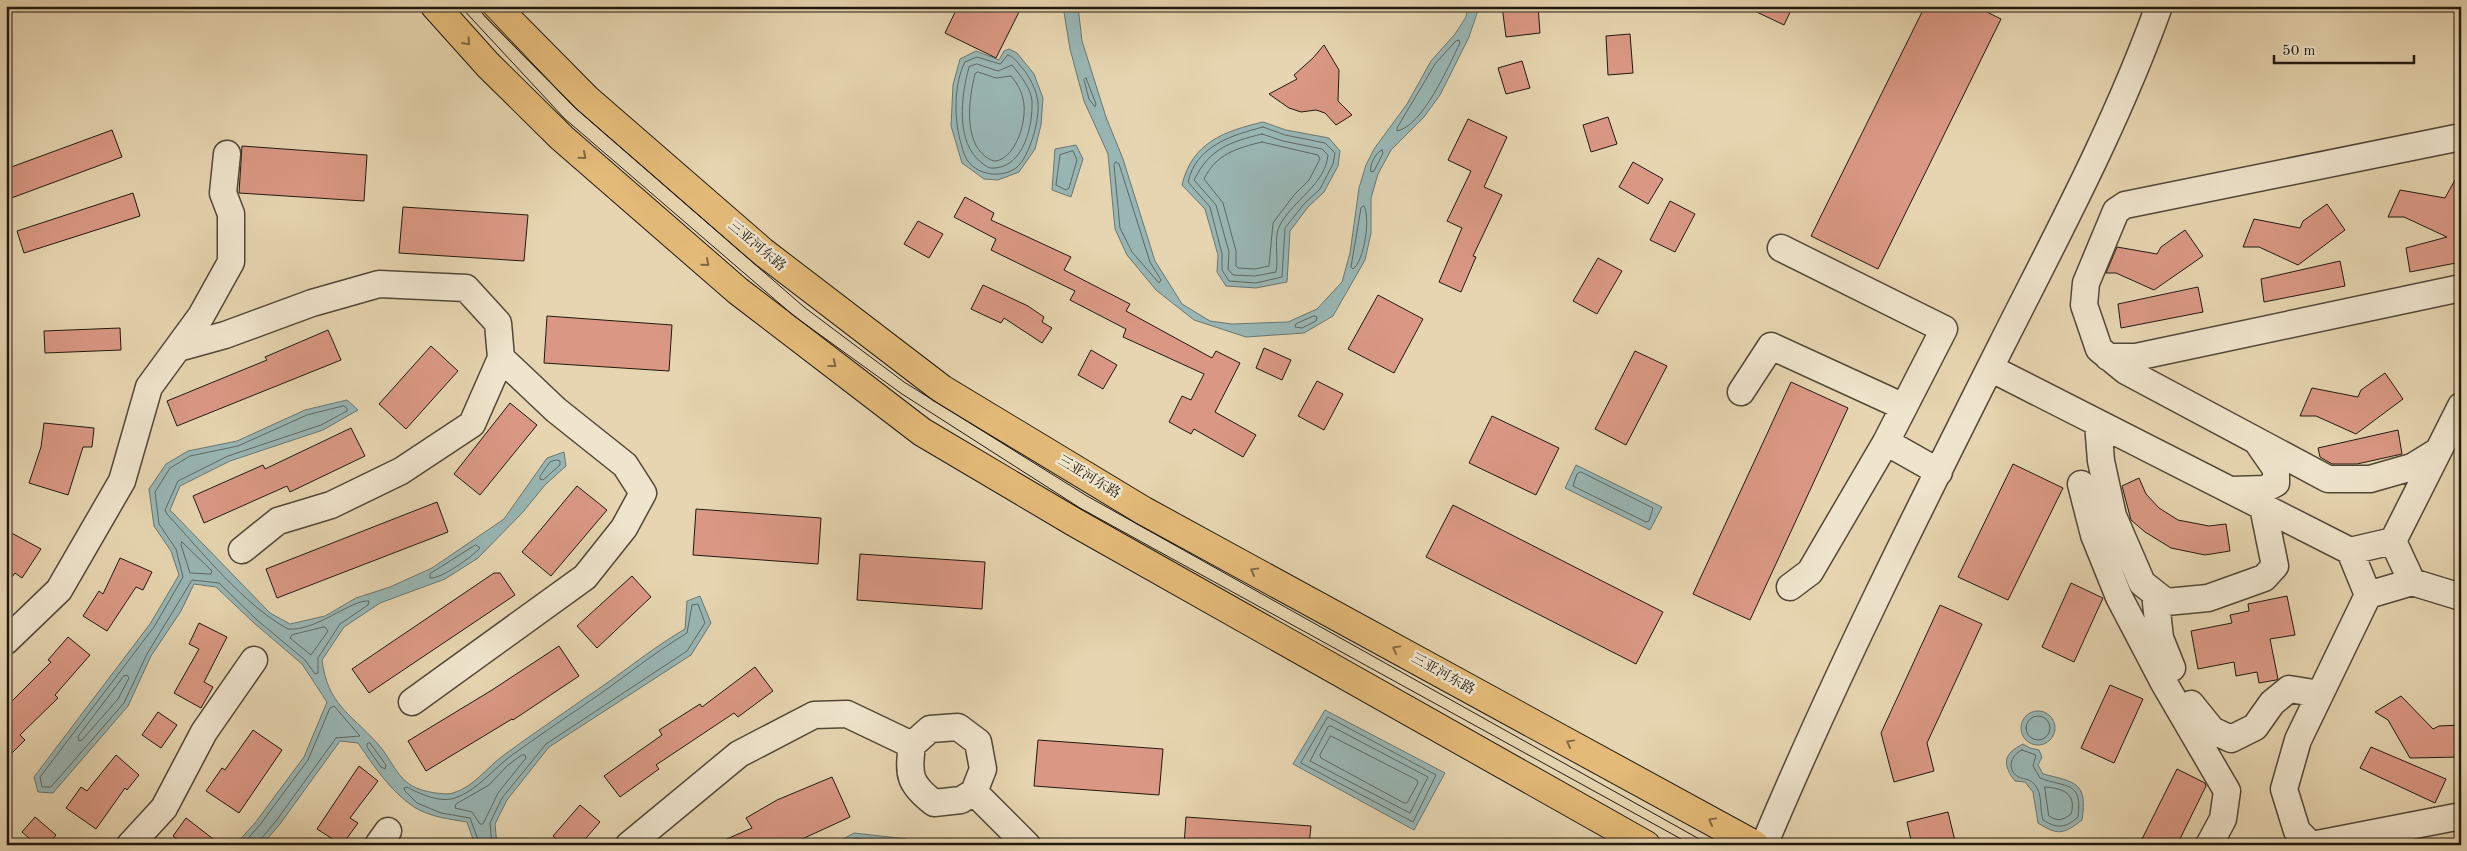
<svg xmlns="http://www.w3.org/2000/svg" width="2467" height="851" font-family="'Old Standard TT','Noto Serif SC',serif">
<rect width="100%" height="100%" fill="#e6d5b0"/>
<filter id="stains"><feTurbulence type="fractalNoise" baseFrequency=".004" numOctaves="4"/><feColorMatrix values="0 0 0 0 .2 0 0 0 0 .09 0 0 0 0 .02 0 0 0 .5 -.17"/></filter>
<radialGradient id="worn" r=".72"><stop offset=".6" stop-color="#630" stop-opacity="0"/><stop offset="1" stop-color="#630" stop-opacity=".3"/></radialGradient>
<path fill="#99b6b4" stroke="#697772" d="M1063 6H1078L1082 41 1106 117 1123 159 1155 261 1182 304 1210 321 1232 324 1288 322 1317 309 1342 282 1350 253 1359 188 1366 165 1374 149 1407 104 1431 61 1455 34 1466 17 1467 6H1478V10L1469 37 1440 95 1424 117 1391 150 1378 174 1371 198V233L1365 260 1333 316 1304 333 1246 337 1194 320 1156 290 1127 255 1115 229 1108 154 1084 101 1070 49Z
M1009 49 1017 53 1034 74 1043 98 1041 125 1035 149 1019 172 998 180 984 179 962 163 951 126 953 85 960 59 976 51 999 60 1004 51Z
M1263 122 1286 130 1329 138 1340 151 1338 166 1324 192 1308 207 1290 231 1287 282 1256 288 1226 286 1217 272 1218 255 1205 209 1182 185C1192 142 1225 131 1263 122Z
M1076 145 1083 159 1071 197 1052 190 1055 149Z
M347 400 358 410 323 430 230 461 180 486 170 510 270 613 290 624 325 616 356 598 390 587 432 568 504 519 547 458 564 452 566 466 545 485 523 512 478 558 445 579 380 603 344 627 322 660C328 705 349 712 377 743 394 761 397 785 426 791 433 793 447 795 453 793 474 787 487 767 504 755 531 735 558 717 585 698 619 676 649 650 685 629L687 601 700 596 711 623 691 655 549 747 507 800 495 824 497 845H475L467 822C449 819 430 817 414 807 391 792 373 765 358 743L340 741 280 824 262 845H235L255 823 304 757 327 702 302 664 254 623 216 587 194 584 181 611 151 656 128 706 53 793 38 792 34 777 150 624 179 575 171 551 154 526 149 489 166 464 188 451 237 441 305 410Z
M1576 465 1662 507 1650 530 1565 488Z
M1325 710 1445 773 1414 830 1293 764Z
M2021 728a17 17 0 1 1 34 0a17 17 0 1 1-34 0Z
M2023 744 2030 748 2039 750 2042 757 2038 765 2043 774C2075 782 2088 782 2082 820 2064 834 2058 836 2038 823L2033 792 2025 782 2015 781C2002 764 2003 754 2023 744Z
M854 833 907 839 905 845H832Z"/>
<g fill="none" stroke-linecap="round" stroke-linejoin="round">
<path stroke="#5d6862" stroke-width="1" d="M1456 41 1459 40 1460 43C1449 65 1423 126 1397 131V128L1435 64Z
M1008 55C1015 57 1019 65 1024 70 1030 78 1035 88 1037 97 1042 114 1030 157 1016 168 1001 179 975 175 966 158 963 153 962 146 960 140 954 117 954 83 965 62L977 57 1000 64Z
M977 64 998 71 1012 65C1020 75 1031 88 1032 101 1033 125 1024 166 995 168 989 169 986 166 982 163 955 143 961 96 969 67Z
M978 72 996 78 1011 76C1017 83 1021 90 1023 99 1028 118 1017 157 996 161 992 161 989 159 986 157 963 140 969 98 975 74Z
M1086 78 1096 104 1095 107 1089 99 1084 80Z
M1263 127 1285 135 1325 143 1335 153 1333 164 1320 189 1304 204 1285 228 1282 277 1256 283 1229 281 1222 270V254L1210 207 1188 182C1196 146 1232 135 1263 127Z
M1262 134 1283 141 1322 149 1328 155C1325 185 1293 200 1280 225 1273 237 1279 258 1276 272L1255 276 1233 275 1228 269 1229 252 1216 205 1194 180C1210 148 1230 142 1262 134Z
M1262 142 1318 155 1320 159 1309 180 1294 195 1273 223 1269 266 1255 269 1238 268 1236 266V251L1223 203 1204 179C1216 154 1237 148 1262 142Z
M1382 150 1383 153 1374 171 1371 172C1369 165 1376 152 1382 150Z
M1073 151 1077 160 1069 188 1066 190 1056 185 1060 155Z
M1116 162 1119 164 1150 262 1161 280 1159 283 1132 252 1120 228 1114 165Z
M1364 206C1371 217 1364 262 1353 269L1351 267 1361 208Z
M1314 316 1317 317 1316 321 1302 328 1295 327 1296 324Z
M344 406 347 408V411L321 425 228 456 178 481 165 510 167 514C201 551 244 605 288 629 315 632 352 599 369 601L368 605 340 624 318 658V673L315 674 305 660 257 620 219 583 192 580 147 654 124 703 51 787H42L40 777 154 627 183 577 176 549 159 524 155 492 170 468 190 456 238 446 307 415Z
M557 460 560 461V465L543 480 540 479V476L550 462Z
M1581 472 1653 508 1649 521 1646 522 1573 486 1577 474Z
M182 542 212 571 211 574 190 573 181 545Z
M476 545 480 548C472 557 441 579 430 578V574Z
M325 627 328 631 311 655 290 638 292 635Z
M124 676 127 675 129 678 118 699 82 740 79 741 78 737Z
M2026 728a12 12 0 1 1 24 0a12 12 0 1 1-24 0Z
M1328 717 1436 775 1413 822 1301 763Z
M1331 726 1428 777 1410 813 1310 761 1328 727Z
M1331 736 1417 780 1418 783 1407 803H1404L1321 758 1320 755Z
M370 743 386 765 385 769 381 767 367 747V744Z
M2022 750 2036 755 2033 766 2040 778C2065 788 2083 780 2078 817 2066 828 2057 829 2043 820 2040 811 2042 796 2037 788 2029 776 2025 781 2017 776 2006 768 2012 754 2022 750Z
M522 755H525L526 758 498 793 483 824H480L472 812 455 808 456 804 489 785 507 766Z
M2045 787C2063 788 2077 794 2071 814 2063 820 2058 822 2049 816Z
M242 845 259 826 308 760 330 708 334 706 360 736 336 738 276 821 260 840 259 845
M480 845 470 818 441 813 417 803 405 791 404 788 407 787C420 794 440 803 455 798 478 790 493 769 512 755 537 737 562 720 587 703 621 680 652 654 687 633L692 605 698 604 705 623 687 651 546 744 502 798 490 823 492 845
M842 845 856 838 901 845"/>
</g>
<path fill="#da9884" stroke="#21190f" d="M958 6H1022L996 58 945 33Z
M1502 6H1538L1540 33 1506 37Z
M1744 6H1793L1784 25Z
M1925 6H1975L2001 19 1878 269 1811 236Z
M1630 34 1633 73 1608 75 1606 36Z
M1324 45 1339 70 1338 101 1352 115 1336 125 1325 113 1316 110 1301 112 1289 108 1269 94 1297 79 1294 75 1313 58Z
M1522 61 1530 88 1506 94 1498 68Z
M1608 117 1617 144 1591 152 1583 125Z
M1468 119 1507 137 1484 187 1502 195 1473 256 1476 257 1461 292 1439 282 1462 228 1447 221 1471 171 1448 160Z
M112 130 122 157 6 200V169Z
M242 146 367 155 364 201 239 193Z
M1633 162 1663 179 1648 204 1619 187Z
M2461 169V262L2410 272 2406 248 2447 237 2404 217H2388L2400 190 2445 198Z
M133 193 140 216 24 253 17 231Z
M965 197 994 213 991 220 1071 257 1064 270 1130 304 1126 311 1212 358 1216 351 1240 363 1215 412 1256 435 1243 457 1194 429 1191 434 1169 422 1182 396 1191 400 1204 374 1123 337 1126 329 1070 300 1075 291 991 250 996 239 954 217Z
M1670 201 1695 214 1675 252 1650 240Z
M2327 204 2345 230 2298 265 2259 247H2243L2254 219 2300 228 2303 221Z
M403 207 528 215 524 261 399 253Z
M918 221 943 234 929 258 904 244Z
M2185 230 2203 256 2154 290 2116 273H2106L2117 247 2157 254 2161 247Z
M1598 258 1622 271 1597 314 1573 301Z
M2340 261 2345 286 2264 302 2261 279Z
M983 285 1028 306 1044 317 1042 322 1052 328 1042 343 1004 318 1001 323 971 309Z
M2198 287 2203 312 2121 328 2118 304Z
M1378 295 1423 319 1394 373 1348 349Z
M547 316 672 325 669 371 544 363Z
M120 328 121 350 45 353 44 331Z
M328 330 341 360 177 426 167 401 267 360 265 357Z
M431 346 458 371 406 429 379 404Z
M1264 348 1291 360 1282 380 1256 368Z
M1091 350 1117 365 1103 389 1078 375Z
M1635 351 1667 366 1626 445 1595 429Z
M2385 373 2403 399 2356 434 2316 416H2300L2312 388 2358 397 2361 390Z
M1317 381 1343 394 1324 430 1298 416Z
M1791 382 1848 408 1750 620 1693 594Z
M510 403 537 425 480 495 454 474Z
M1492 416 1559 448 1536 495 1469 463Z
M44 423 94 428 92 447H83L68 495 29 483 41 447Z
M351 428 365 456 290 492 287 486 204 523 193 496 263 465 265 469Z
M2398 430 2402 454 2357 464H2332L2320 457 2318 448Z
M2013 464 2063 488 2008 600 1958 577Z
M2139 478 2146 494 2159 508 2178 520 2209 526 2226 524 2230 551 2205 555 2171 548 2145 532 2131 520 2122 486Z
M577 486 607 510 551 576 522 552Z
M437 502 448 532 277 598 266 569Z
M1453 505 1663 612 1636 664 1426 557Z
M696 509 821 518 818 564 693 555Z
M6 530 41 549 22 578 15 573 6 585Z
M860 554 985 562 982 609 857 600Z
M120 558 152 572 143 590 136 587 107 631 83 616 99 591 103 594Z
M494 573H500L515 595 369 693 352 669Z
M632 576 651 597 597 648 577 626Z
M2071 583 2103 598 2074 662 2042 647Z
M2287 596 2295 635 2270 639 2278 679 2276 680 2259 683 2257 672 2236 676 2234 662 2198 669 2191 631 2232 623 2230 615 2249 611 2248 604Z
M1940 605 1982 624 1927 743 1934 771 1894 782 1881 733Z
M199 623 227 637 204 682 213 687 201 708 174 693 199 649 189 644Z
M68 637 90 655 55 695 58 698 20 735 25 740 6 759V707L51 662 48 660Z
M559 646 579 676 513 720 512 719 426 771 408 741 492 690Z
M755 667 773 691 738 717 734 713 656 765 659 769 620 797 604 776 662 735 659 730 700 704 702 707Z
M2110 685 2143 699 2114 763 2081 748Z
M2401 696 2433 729 2439 726 2461 725V757L2410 758 2388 720 2375 712Z
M158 712 177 725 161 748 142 735Z
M253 730 282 750 239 813 206 791 222 768 225 770Z
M1038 740 1163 749 1159 795 1034 786Z
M2371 747 2446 779 2435 803 2360 768Z
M116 755 139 775 127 790 125 788 96 829 66 808 81 787 87 791Z
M359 766 378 781 350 818 358 823 342 845 317 829Z
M2177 769 2205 783 2206 786 2177 845H2139Z
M832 777 850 817 800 840 803 845H713L752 828 746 818 777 800Z
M580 805 600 822 580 845H563L553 836Z
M1948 812 1956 845H1912L1907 822Z
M35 817 56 835 48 845H37L22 832Z
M1186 817 1311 826 1309 845H1184Z
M186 818 221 845H184L173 836Z"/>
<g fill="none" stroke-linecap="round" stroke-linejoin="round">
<g stroke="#524837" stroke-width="29">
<path id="minor" d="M1781 248 1944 329 1886 442 1939 472
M178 348 225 335 312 303 379 284 466 288 498 323 501 358 472 424 401 471 331 505 278 521 242 550
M2108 357H2136L2461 288
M1990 368 2350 551 2393 541 2461 406
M1741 392 1771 346 1904 407
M2098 423 2101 461 2113 516 2142 583 2166 602 2208 598 2264 578 2275 566 2263 507
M2438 451 2412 467 2370 479H2328L2126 371 2099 349 2084 305 2086 283 2116 211 2125 205 2461 137
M2081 484 2094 535 2119 597 2164 683 2227 791 2223 819 2209 845
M2232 490 2265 489 2276 483V469L2258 443
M2412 582 2461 597
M1790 587 1810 572 1886 442
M2155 594 2160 638 2172 668
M2368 595 2412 582 2393 541
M6 641 59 590 122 481 149 387 201 316 231 262V214L223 193 227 154
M412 702 585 577 624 528 643 493 625 465 556 410 501 358
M2191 704 2212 730 2231 739 2255 727 2272 703 2289 689 2320 694
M912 745 930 729 958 727 978 742 983 769 974 792
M130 845 164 808 204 732 254 660
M378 845 388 831
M629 845 739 754 814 715 847 714 912 745C908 775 909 784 934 803L961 800 974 792 1027 845
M1764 845C1836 674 1919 509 2002 344 2058 233 2117 123 2159 6
M2311 845 2297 831 2284 789 2298 740 2368 595 2350 551
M2312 845 2461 816"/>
</g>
<g stroke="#21190f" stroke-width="30">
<path id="major" d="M435 6 488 65 562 138 738 291 922 432 1074 522 1646 845
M495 6 587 99 763 252 942 389 1144 511 1755 845"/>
</g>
<use href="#minor" stroke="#efe4cc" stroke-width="26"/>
<use href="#major" stroke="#e3ba78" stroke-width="28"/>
<path stroke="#21190f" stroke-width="1" d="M460 6 564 118 794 316 902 394 1080 508 1692 845
M478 6 572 105 804 307 904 382 1087 496 1710 845"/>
</g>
<defs><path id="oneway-chevron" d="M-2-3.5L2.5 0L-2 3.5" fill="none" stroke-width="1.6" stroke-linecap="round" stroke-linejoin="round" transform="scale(1.25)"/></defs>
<g stroke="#826a44">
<use href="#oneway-chevron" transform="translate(467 42) rotate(48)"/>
<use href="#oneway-chevron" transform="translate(583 156) rotate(41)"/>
<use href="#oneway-chevron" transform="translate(706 263) rotate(41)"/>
<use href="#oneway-chevron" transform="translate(833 364) rotate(38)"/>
<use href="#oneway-chevron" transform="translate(1254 571) rotate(-151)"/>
<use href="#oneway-chevron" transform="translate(1396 649) rotate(-151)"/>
<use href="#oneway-chevron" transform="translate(1570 743) rotate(-151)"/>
<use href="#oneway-chevron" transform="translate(1712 821) rotate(-151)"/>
</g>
<g text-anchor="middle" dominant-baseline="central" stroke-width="5" stroke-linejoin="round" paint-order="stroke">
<g font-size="14" fill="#21190f" stroke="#efe4cc">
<text transform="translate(757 246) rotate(40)">三亚河东路</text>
<text transform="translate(1089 477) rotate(31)">三亚河东路</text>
<text transform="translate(1443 674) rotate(29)">三亚河东路</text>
</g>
</g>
<rect width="2467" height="851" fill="none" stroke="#e6d5b0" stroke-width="25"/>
<rect x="8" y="8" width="2452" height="836" fill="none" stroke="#21190f" stroke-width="2.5"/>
<rect x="12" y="12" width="2442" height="826" fill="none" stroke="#21190f"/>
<path d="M2274 55v8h140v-8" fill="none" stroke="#21190f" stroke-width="2.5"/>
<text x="2282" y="55" font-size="15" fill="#21190f" stroke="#efe4cc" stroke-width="4" paint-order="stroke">50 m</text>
<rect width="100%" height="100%" filter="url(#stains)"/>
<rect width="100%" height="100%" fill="url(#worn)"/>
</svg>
